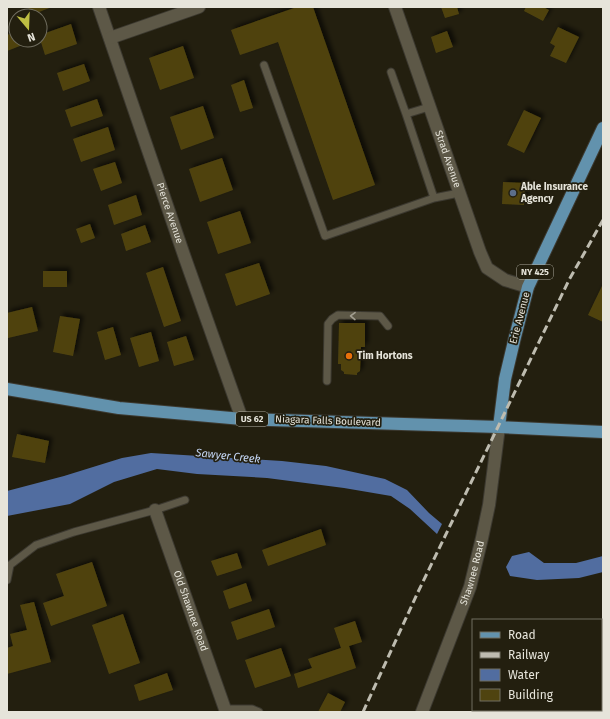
<svg xmlns="http://www.w3.org/2000/svg" width="610" height="719" font-family="'Fira Sans',sans-serif">
<defs>
<filter id="shadow"><feDropShadow dx="3.5" dy="-3.5" stdDeviation="2" flood-color="#0009"/></filter>
</defs>
<rect width="100%" height="100%" fill="#231f0f"/>
<path fill="#516da0" d="M151 453 282 461 326 466 385 479 407 490 429 513 442 524 437 534 410 509 391 496 344 488 267 478 197 474 157 469 114 482 70 504 7 516V491L64 476 122 458Z
M529 552 544 563H576L603 556V572L579 578 537 580 510 576 506 567 512 556Z"/>
<path fill="#4f4310" filter="url(#shadow)" d="M28 7H52L31 15Z
M297 7H313L375 185 333 200 278 42 240 55 231 30Z
M441 7H457L459 14 445 18Z
M526 7H543L549 10 543 21 524 11Z
M71 24 77 44 45 55 40 39V35Z
M558 27 579 37 566 63 550 56 555 46 550 43Z
M447 31 453 47 436 53 431 37Z
M16 32V40H23L25 44 7 51V35Z
M183 46 194 78 160 90 149 58Z
M84 64 90 81 63 91 57 73Z
M244 80 253 108 240 112 231 85Z
M97 99 103 116 71 127 65 110Z
M203 106 214 138 181 150 170 117Z
M524 110 541 118 524 153 507 145Z
M108 127 115 150 81 162 73 139Z
M222 158 233 190 200 202 189 169Z
M115 162 122 183 101 191 93 169Z
M503 182 525 183 524 205 502 204Z
M136 195 142 215 114 225 108 205Z
M240 211 251 243 218 254 207 222Z
M90 224 95 238 81 243 76 229Z
M145 225 151 242 126 251 121 234Z
M259 263 270 294 236 306 225 274Z
M163 267 181 321 164 327 146 273Z
M43 271H67V287H43Z
M603 284V322L588 315Z
M32 307 38 331 8 338 7 334V313Z
M60 316 80 319 73 356 53 352Z
M339 323H365V347H361L360 371 357 373V375L344 374V372L341 370V364H338Z
M113 327 121 355 105 360 97 332Z
M151 332 159 361 139 367 130 338Z
M186 336 194 360 174 366 167 342Z
M17 434 49 441 45 463 12 457Z
M321 529 326 545 268 566 262 550Z
M237 553 242 568 217 576 211 561Z
M92 562 107 606 51 626 43 603 64 596 56 574Z
M246 583 252 601 229 609 223 591Z
M34 602 51 662 7 674V648L13 646 10 634 27 630 20 605Z
M269 609 275 627 237 640 231 622Z
M123 614 140 663 109 674 92 625Z
M355 621 362 642 349 646 356 668 298 688 294 674 312 668 308 659 341 648 334 628Z
M281 648 291 676 255 688 245 660Z
M167 673 173 690 139 701 134 685Z
M601 684 603 690V712H524L523 710H601Z
M328 693 345 702 340 712H318Z"/>
<g fill="none" stroke-linecap="round" stroke-linejoin="round">
<g stroke="#3c3930" stroke-width="9">
<path id="lane" d="M264 65 325 236 434 198
M391 72 406 114
M429 107 406 114 434 198 459 193
M327 381 328 324 332 319 338 315 380 316 388 326
M7 580 10 565 36 545 74 532 155 510 185 500
M225 709H252L259 712"/>
</g>
<g stroke="#3c3930" stroke-width="14">
<g id="street">
<path id="s1" d="M99 7 185 258 242 419"/>
<path id="s2" d="M395 7 480 252 487 268 505 280 528 287"/>
<path d="M110 38 199 7"/>
<path id="s3" d="M155 510 226 712"/>
</g>
</g>
<g stroke="#3c3930" stroke-width="14">
<g id="secondary">
<path id="s4" d="M422 712 470 587 482 538 489 505 499 427"/>
</g>
</g>
<g stroke="#3c3930" stroke-width="14">
<path id="primary" d="M7 389 119 408 242 419 499 427 603 432
M499 427 505 379 515 337 528 287 603 128"/>
</g>
<use href="#lane" stroke="#5d5847" stroke-width="7"/>
<use href="#street" stroke="#5d5847" stroke-width="12"/>
<use href="#secondary" stroke="#5d5847" stroke-width="12"/>
<use href="#primary" stroke="#6292ad" stroke-width="12"/>
<path stroke="#bebcb0" stroke-width="3" stroke-dasharray="8 4" stroke-linecap="butt" d="M363 712 418 592 569 280 603 220"/>
</g>
<defs><path id="oneway-chevron" d="M-2-3.5L2.5 0L-2 3.5" fill="none" stroke-width="1.6" stroke-linecap="round" stroke-linejoin="round"/></defs>
<use stroke="#a29e90" href="#oneway-chevron" transform="translate(353 316) rotate(-179)"/>
<circle fill="#5c6f8a" stroke="#231f0f" stroke-width="1.5" cx="513" cy="193" r="4"/>
<circle fill="#e8710a" stroke="#231f0f" stroke-width="1.5" cx="349" cy="356" r="4"/>
<g text-anchor="middle" dominant-baseline="central" stroke-width="3.5" stroke-linejoin="round" paint-order="stroke">
<g fill="#231f0f" stroke="#aca99d" stroke-width="1">
<rect x="517" y="265" width="36" height="14" rx="3"/>
<rect x="236" y="412" width="32" height="14" rx="3"/>
</g>
<g font-size="9" font-weight="bold" fill="#e6e4da">
<text x="535" y="272">NY 425</text>
<text x="252" y="419">US 62</text>
</g>
<g font-size="10" fill="#e6e4da" stroke="#231f0f">
<text stroke="none"><textPath href="#s2" startOffset="161">Strad Avenue</textPath></text>
<text stroke="none"><textPath href="#s1" startOffset="218">Pierce Avenue</textPath></text>
<text transform="translate(520 318) rotate(-75)">Erie Avenue</text>
<text transform="translate(328 421) rotate(2)">Niagara Falls Boulevard</text>
<text stroke="none"><textPath href="#s4" startOffset="148">Shawnee Road</textPath></text>
<text stroke="none"><textPath href="#s3" startOffset="107">Old Shawnee Road</textPath></text>
</g>
<g font-size="10" font-weight="bold" fill="#e6e4da" stroke="#231f0f" text-anchor="start">
<text x="521" y="187">Able Insurance<tspan x="521" dy="12">Agency</tspan></text>
<text x="357" y="356">Tim Hortons</text>
</g>
<g font-size="11" font-style="italic" fill="#c4d6f4" stroke="#231f0f">
<text transform="translate(228 456) rotate(6)">Sawyer Creek</text>
</g>
</g>
<rect width="610" height="719" fill="none" stroke="#e6e4da" stroke-width="16"/>
<rect x="472" y="619" width="130" height="92" fill="#231f0f" stroke="#716e60"/>
<rect x="480" y="632" width="20" height="6" fill="#6292ad" stroke="#716e60"/>
<text x="508" y="639" font-size="12" fill="#e6e4da">Road</text>
<rect x="480" y="652" width="20" height="6" fill="#bebcb0" stroke="#716e60"/>
<text x="508" y="659" font-size="12" fill="#e6e4da">Railway</text>
<rect x="480" y="669" width="20" height="12" fill="#516da0" stroke="#716e60"/>
<text x="508" y="679" font-size="12" fill="#e6e4da">Water</text>
<rect x="480" y="689" width="20" height="12" fill="#4f4310" stroke="#716e60"/>
<text x="508" y="699" font-size="12" fill="#e6e4da">Building</text>
<g transform="translate(28 28) rotate(161)"><circle r="19" fill="#231f0f" stroke="#716e60"/>
<path d="M0-3L7 15L0 10L-7 15Z" fill="#bebe42"/>
<text y="-6" font-size="11" font-weight="bold" text-anchor="middle" fill="#e6e4da">N</text>
</g>
</svg>
